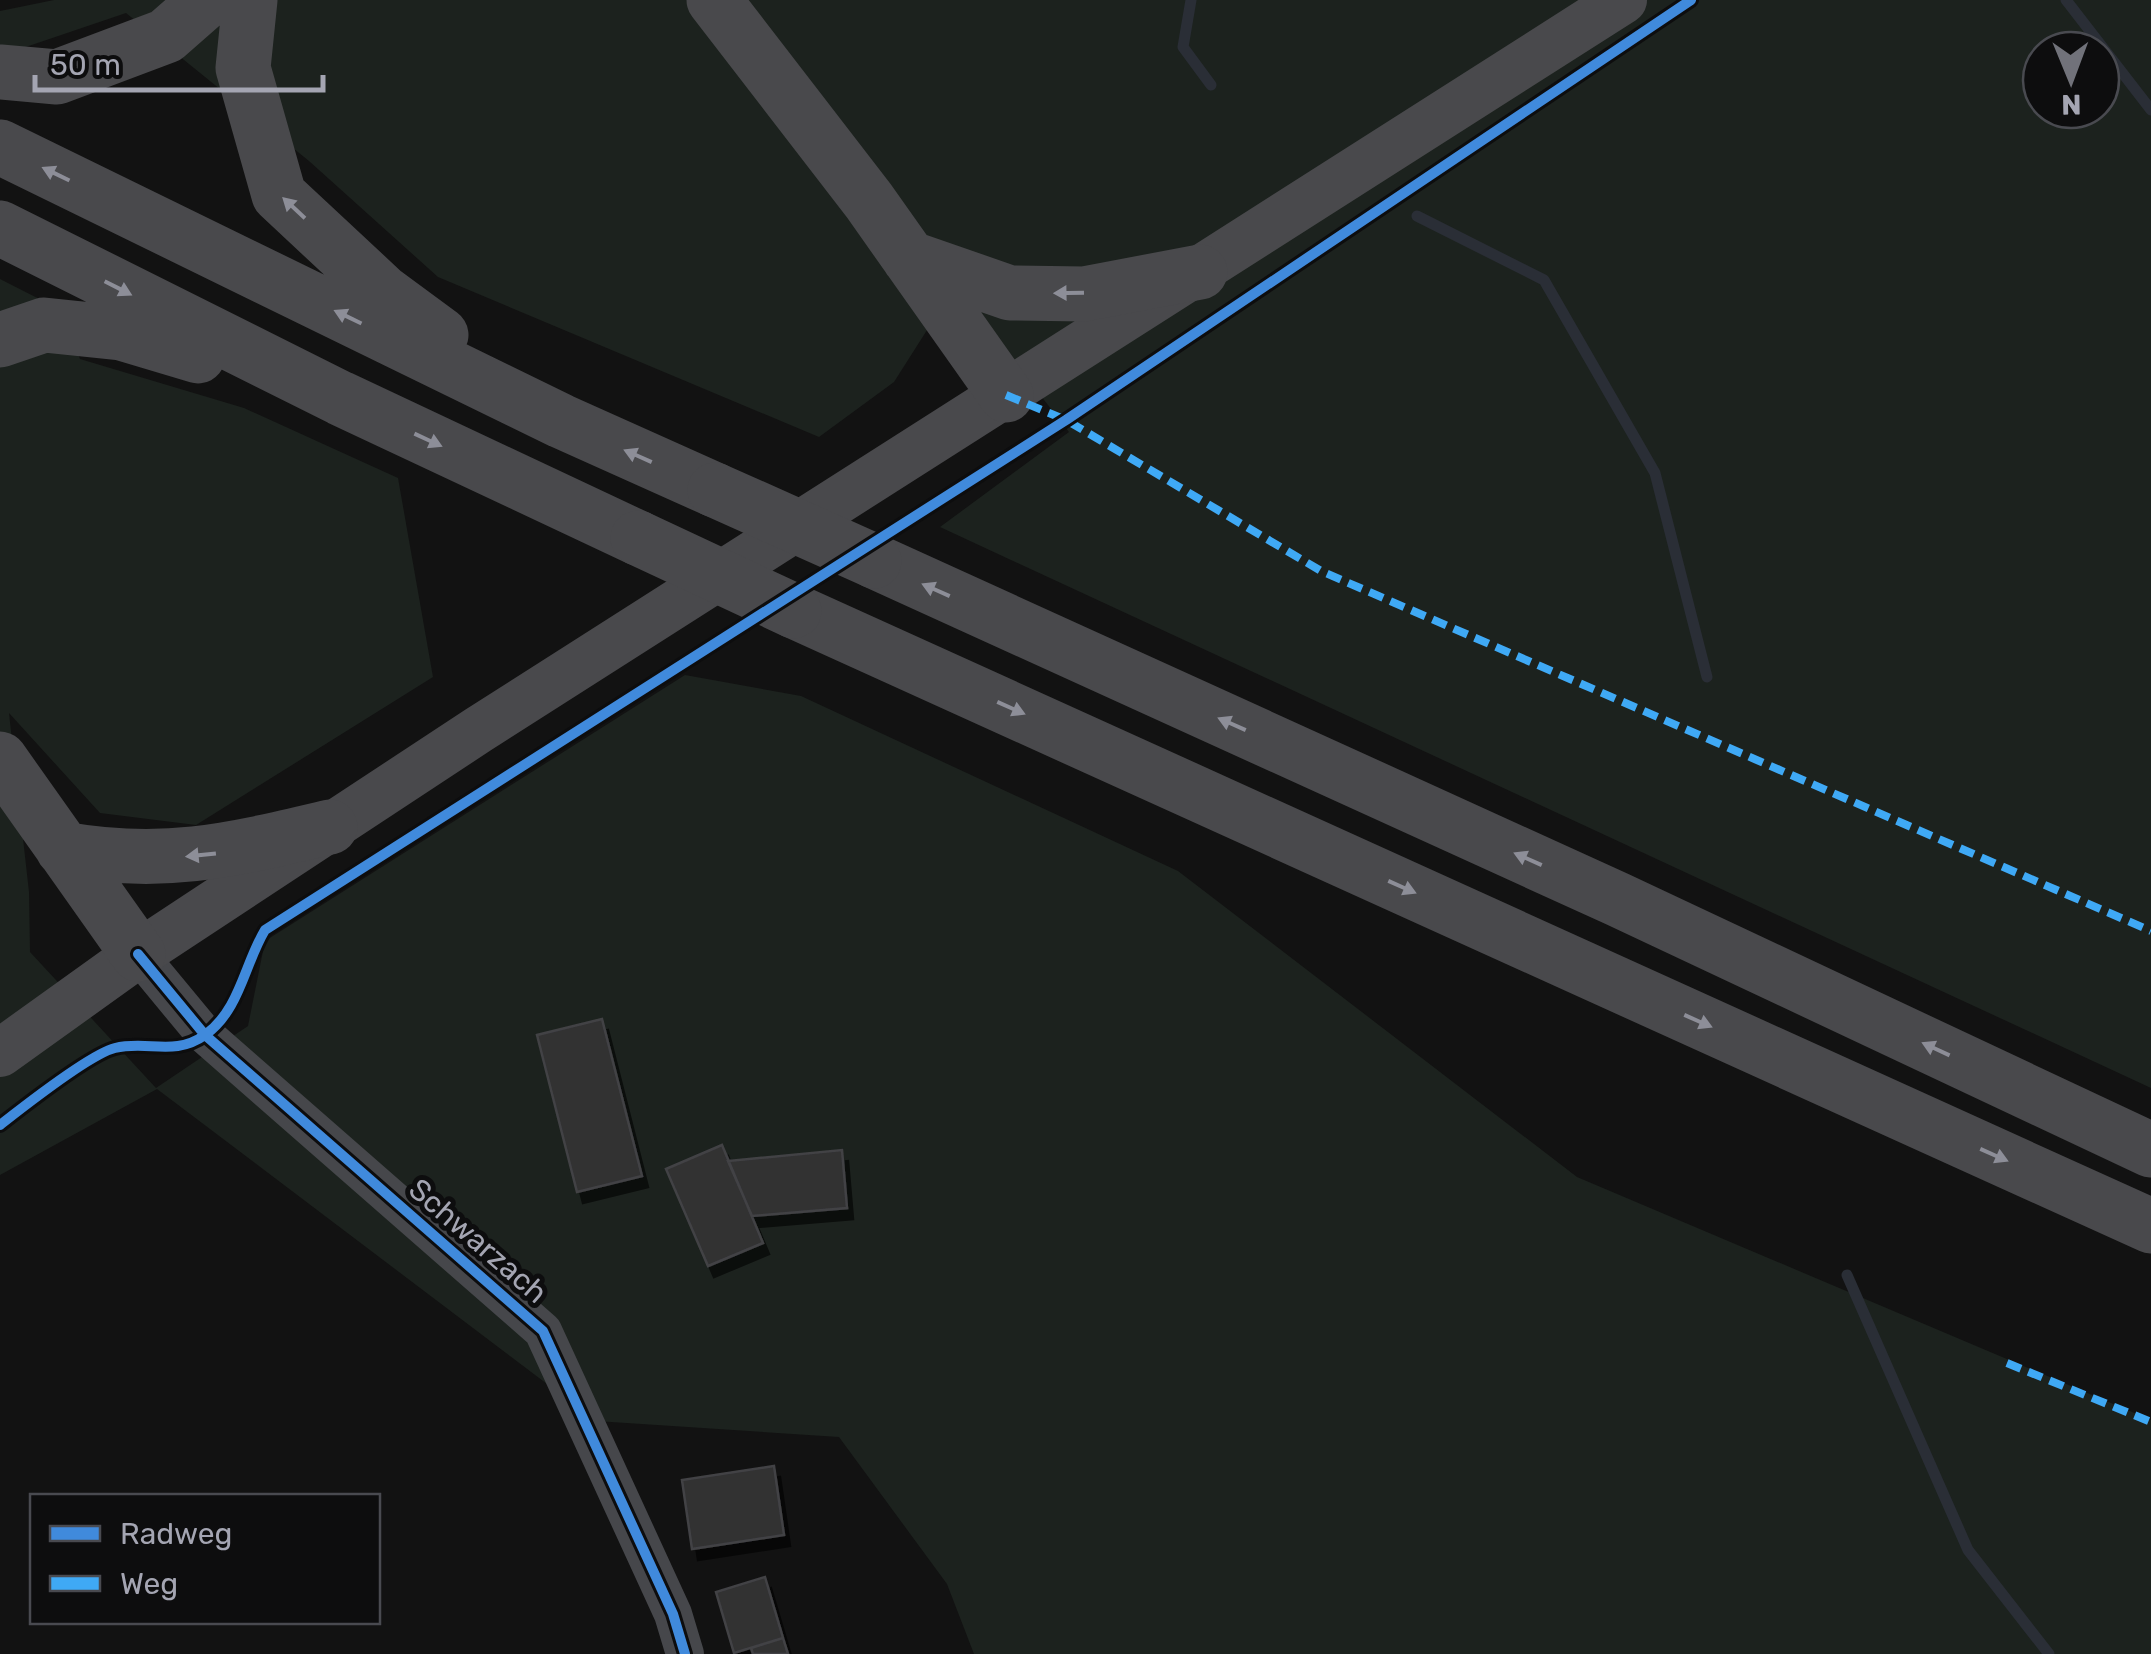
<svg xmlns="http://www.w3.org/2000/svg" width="2151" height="1654" font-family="Rubik,sans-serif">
<defs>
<filter id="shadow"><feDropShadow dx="6" dy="11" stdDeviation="0" flood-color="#0009"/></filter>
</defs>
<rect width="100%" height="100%" fill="#121212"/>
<path fill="#1c221e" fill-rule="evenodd" d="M54 0H2151V1088L940 527 1069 432 955 286 894 382 819 437 438 277 309 161 126 13 11 52 0 48V11ZM2041 50H2101V110H2041Z
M0 279 59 309 80 359 244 408 398 478 433 677 196 825 100 813 9 713 29 892 30 952 156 1088 248 1026 265 941 685 675 801 696 1178 871 1577 1177 2151 1420V1654H974L947 1584 839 1437 596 1421 157 1089 0 1175Z"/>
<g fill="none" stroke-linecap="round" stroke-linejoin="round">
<path stroke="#2a2e36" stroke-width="11" d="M1191 0 1183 47 1211 85
M2066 0 2151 110
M1417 216 1544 280 1655 473 1707 677
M1847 1275 1968 1550 2049 1654"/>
</g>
<path fill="#313133" stroke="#424245" stroke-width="2.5" filter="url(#shadow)" d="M602 1019 642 1176 577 1192 537 1035Z
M722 1145 763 1243 708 1266 666 1169Z
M842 1150 847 1208 752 1216 728 1161Z
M774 1466 784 1535 692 1549 682 1480Z
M765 1577 783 1638 734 1653 716 1592Z
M783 1638 788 1654H753L751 1648Z"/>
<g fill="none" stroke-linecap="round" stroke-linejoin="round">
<path stroke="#46474b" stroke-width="38" d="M138 954 205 1035 543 1331 673 1614 685 1654"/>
<path stroke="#49494c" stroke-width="48" d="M0 1053 138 954 478 730 1623 0"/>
<path stroke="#49494c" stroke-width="55" d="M250 0 243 68 279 195 384 293 441 335
M714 0 869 201 1006 395
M0 72 57 77 166 36 207 0
M0 147 561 421 715 490
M0 228 340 398 638 538
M909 258 1010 293 1084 294 1200 272
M0 340 44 325 121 333 198 356
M874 561 1617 899 2151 1150
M794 611 2151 1226
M0 759 138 954
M63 849C165 867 232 850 330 827"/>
<path stroke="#49494c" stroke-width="55" d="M715 490 874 561
M638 538 794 611"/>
<path stroke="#3fa9f5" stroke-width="8" stroke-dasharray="15 8" stroke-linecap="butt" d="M1006 395 1066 420 1321 571 2151 931
M2007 1363 2151 1422"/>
<g stroke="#0d0d0e" stroke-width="16">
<path id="cycleway" d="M138 954 205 1035 543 1331 673 1614 685 1654
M0 1125C23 1107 90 1054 115 1048 148 1040 174 1057 205 1035 240 1010 244 965 265 930L1066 420 1691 0"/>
</g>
<use href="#cycleway" stroke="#408adc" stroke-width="10"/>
</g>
<defs><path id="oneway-solid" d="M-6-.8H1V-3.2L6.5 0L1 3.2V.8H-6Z" transform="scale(2.5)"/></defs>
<g fill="#8d8e98">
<use href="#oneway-solid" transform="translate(56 174) rotate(-154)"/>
<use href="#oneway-solid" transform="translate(294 208) rotate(-137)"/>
<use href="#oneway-solid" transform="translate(118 288) rotate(27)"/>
<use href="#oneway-solid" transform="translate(1069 293) rotate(179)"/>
<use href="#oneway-solid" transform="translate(348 317) rotate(-154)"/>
<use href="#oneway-solid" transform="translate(428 440) rotate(25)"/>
<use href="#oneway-solid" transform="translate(638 456) rotate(-156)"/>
<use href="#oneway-solid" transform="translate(936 590) rotate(-156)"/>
<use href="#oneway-solid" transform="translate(1011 708) rotate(24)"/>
<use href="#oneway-solid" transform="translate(1232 724) rotate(-156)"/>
<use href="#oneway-solid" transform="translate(201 855) rotate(174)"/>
<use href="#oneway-solid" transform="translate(1528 859) rotate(-156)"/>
<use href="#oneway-solid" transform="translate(1402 887) rotate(24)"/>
<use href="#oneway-solid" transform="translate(1698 1021) rotate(24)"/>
<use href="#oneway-solid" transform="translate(1936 1049) rotate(-155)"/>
<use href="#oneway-solid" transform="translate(1994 1155) rotate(24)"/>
</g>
<g text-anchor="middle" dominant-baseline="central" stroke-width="10" stroke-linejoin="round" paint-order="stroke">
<g font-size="30" fill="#a4a5b2" stroke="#0d0d0e">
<text transform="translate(478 1241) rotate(41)">Schwarzach</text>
</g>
</g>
<rect x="30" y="1494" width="350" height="130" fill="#0d0d0e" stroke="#494a50" stroke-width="2.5"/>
<rect x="50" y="1526" width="50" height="15" fill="#408adc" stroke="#494a50" stroke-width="2.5"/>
<text x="120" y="1544" font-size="30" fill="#a4a5b2">Radweg</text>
<rect x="50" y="1576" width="50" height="15" fill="#3fa9f5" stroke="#494a50" stroke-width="2.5"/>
<text x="120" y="1594" font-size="30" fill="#a4a5b2">Weg</text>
<g transform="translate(2071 80) rotate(179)"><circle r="48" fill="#0d0d0e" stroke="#494a50" stroke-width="2.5"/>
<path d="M0-8L18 38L0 25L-18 38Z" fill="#71727a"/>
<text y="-15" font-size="28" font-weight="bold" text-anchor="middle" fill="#a4a5b2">N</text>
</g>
<path d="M35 75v15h288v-15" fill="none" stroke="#a4a5b2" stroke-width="5"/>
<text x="50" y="75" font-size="30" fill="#a4a5b2" stroke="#0d0d0e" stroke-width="8" paint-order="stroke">50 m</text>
</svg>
